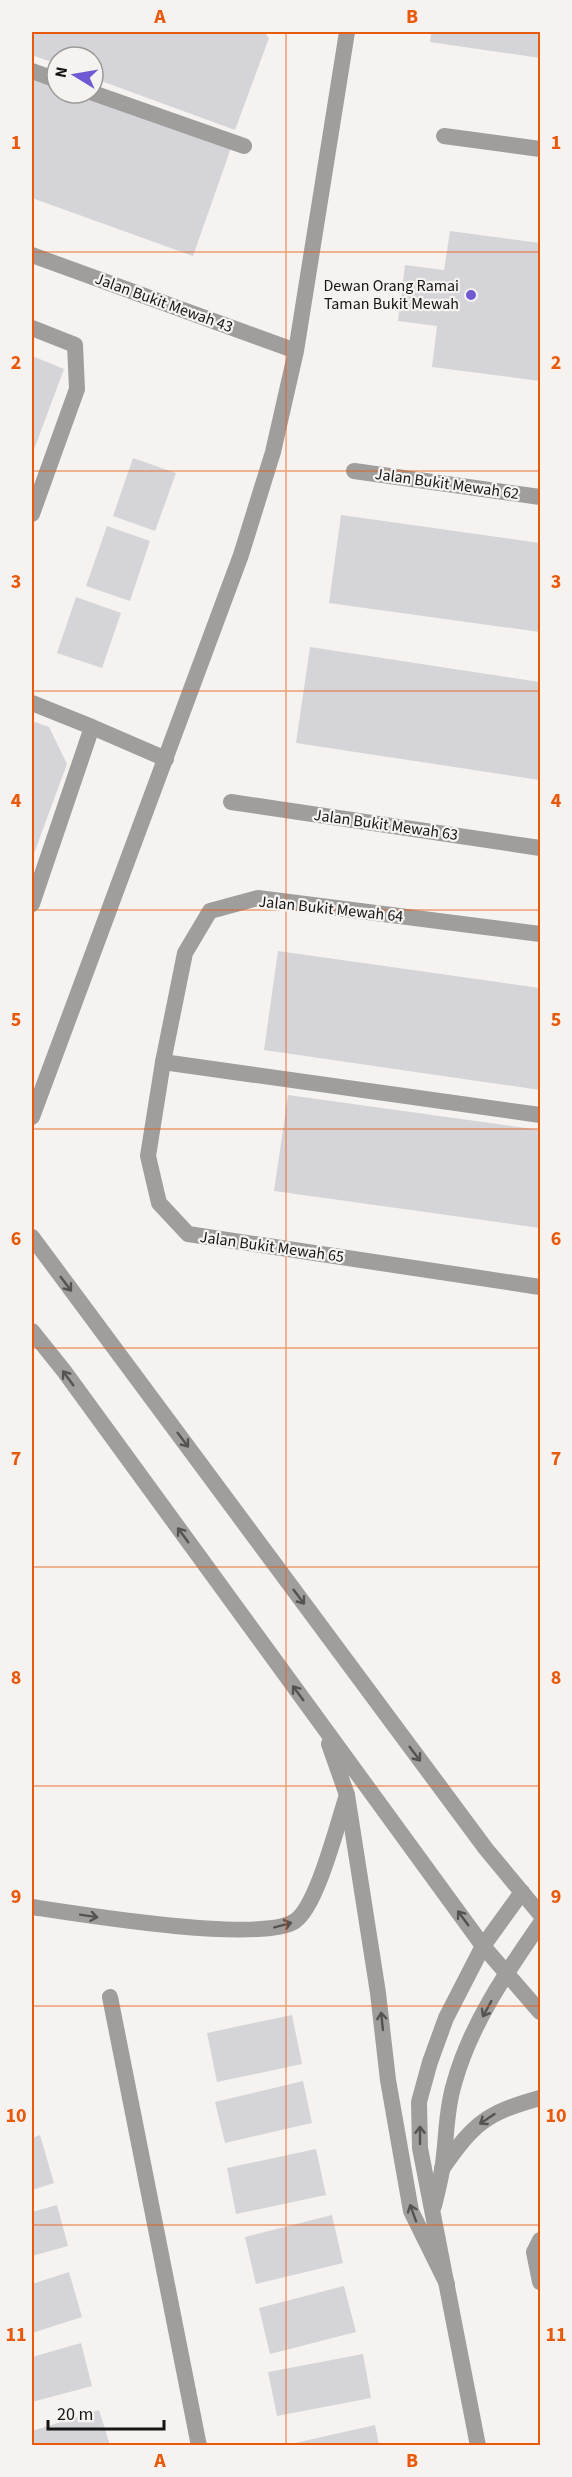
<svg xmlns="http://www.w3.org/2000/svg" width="572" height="2477" font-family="'Source Sans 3',sans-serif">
<rect width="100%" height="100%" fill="#f5f2ef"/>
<path fill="#d5d5d9" d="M32 32H264L269 38 235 130 93 78V57H57V64L32 55Z
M431 32H540V58L430 42Z
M32 77 57 86V93H77L231 148 193 256 32 198Z
M450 231 540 243V381L432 367 437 326 398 321 405 265 444 270Z
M32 356 64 369 32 455Z
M133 458 176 473 155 531 113 516Z
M341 515 540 543V632L329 603Z
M107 526 150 541 130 601 86 586Z
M76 597 121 613 102 668 57 653Z
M310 647 540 682V780L296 743Z
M32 721 49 727 67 764 32 859Z
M278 951 540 988V1090L264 1050Z
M288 1095 540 1130V1228L274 1191Z
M292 2015 302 2064 217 2082 207 2033Z
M303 2081 312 2123 225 2143 215 2102Z
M40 2135 54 2183 32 2190V2138Z
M316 2149 326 2195 236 2214 227 2168Z
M57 2205 68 2246 32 2256V2212Z
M332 2215 343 2263 256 2284 245 2237Z
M69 2272 82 2317 32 2333V2284Z
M344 2286 356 2332 270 2354 259 2308Z
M81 2343 92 2386 32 2402V2357Z
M363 2354 371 2398 277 2416 268 2372Z
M99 2410 110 2445H32V2431Z
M375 2425 379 2445H286Z"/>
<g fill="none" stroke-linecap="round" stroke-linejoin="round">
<path stroke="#9f9e9c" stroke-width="16" d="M32 71 57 80
M93 93 244 146
M32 703 92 727 166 759
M32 904 92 727
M163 1062 540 1115"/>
<path stroke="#9f9e9c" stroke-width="16" d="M444 136 540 149
M32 255 296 351
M32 328 75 345 77 389 32 514
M354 471 540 497
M231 802 540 848
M540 934 258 898 210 911 185 953 163 1062 148 1156 159 1203 188 1234 540 1287
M32 1117 241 555 273 452 296 351 347 32
M32 1907C78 1914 261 1944 295 1921 317 1907 338 1822 347 1795
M110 1997 199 2446
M434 2206C437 2194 440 2182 442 2170 447 2142 445 2113 454 2084 470 2025 506 1973 540 1924
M540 2240 534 2252 540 2282
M478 2446 420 2148 419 2102 430 2062 446 2018 483 1946 522 1892"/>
<path stroke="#9f9e9c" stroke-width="16" d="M32 1237 486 1849 540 1914
M32 1331 64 1371 483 1946 540 2012
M329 1744 347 1795 378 1993 388 2080 411 2211 447 2284
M442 2169C474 2123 486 2113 540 2098"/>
</g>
<defs><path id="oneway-shaft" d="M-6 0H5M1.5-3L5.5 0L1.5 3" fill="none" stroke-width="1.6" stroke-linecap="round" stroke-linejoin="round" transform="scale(1.5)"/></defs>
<g stroke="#545351">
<use href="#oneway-shaft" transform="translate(66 1284) rotate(53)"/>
<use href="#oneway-shaft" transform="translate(68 1378) rotate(-126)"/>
<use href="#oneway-shaft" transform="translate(183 1440) rotate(53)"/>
<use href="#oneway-shaft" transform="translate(183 1535) rotate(-126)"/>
<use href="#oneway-shaft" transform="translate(299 1597) rotate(53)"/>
<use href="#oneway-shaft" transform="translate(298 1693) rotate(-126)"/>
<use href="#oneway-shaft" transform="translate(415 1754) rotate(53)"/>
<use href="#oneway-shaft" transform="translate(89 1916) rotate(9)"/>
<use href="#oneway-shaft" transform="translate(463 1918) rotate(-126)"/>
<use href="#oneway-shaft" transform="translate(283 1925) rotate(-15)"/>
<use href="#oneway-shaft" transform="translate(487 2009) rotate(119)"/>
<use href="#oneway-shaft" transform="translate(382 2021) rotate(-96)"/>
<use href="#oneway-shaft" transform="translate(487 2119) rotate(146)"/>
<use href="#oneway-shaft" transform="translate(420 2135) rotate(-90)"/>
<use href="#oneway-shaft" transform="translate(413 2213) rotate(-110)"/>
</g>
<path fill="none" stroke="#e8590c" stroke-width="1.5" stroke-opacity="0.55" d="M286 32V2446M32 252H540M32 471H540M32 691H540M32 910H540M32 1129H540M32 1348H540M32 1567H540M32 1786H540M32 2006H540M32 2225H540"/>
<circle fill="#7059d3" stroke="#f5f2ef" stroke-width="2" cx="471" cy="295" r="6"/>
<g text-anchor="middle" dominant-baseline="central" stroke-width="4.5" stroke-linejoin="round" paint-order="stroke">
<g font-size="16" fill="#161514" stroke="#f5f2ef" text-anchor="end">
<text x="459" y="286">Dewan Orang Ramai<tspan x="459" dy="18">Taman Bukit Mewah</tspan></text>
</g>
<g font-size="16" fill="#161514" stroke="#f5f2ef">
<text transform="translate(164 303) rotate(20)">Jalan Bukit Mewah 43</text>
<text transform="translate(447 484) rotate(8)">Jalan Bukit Mewah 62</text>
<text transform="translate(386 825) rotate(8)">Jalan Bukit Mewah 63</text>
<text transform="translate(331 909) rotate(6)">Jalan Bukit Mewah 64</text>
<text transform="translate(272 1247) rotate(8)">Jalan Bukit Mewah 65</text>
</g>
</g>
<rect width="572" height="2477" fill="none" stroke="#f5f2ef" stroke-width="66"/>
<g transform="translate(75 75) rotate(281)"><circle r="28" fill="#f5f2ef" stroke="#9c9a97" stroke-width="1.5"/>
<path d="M0-4.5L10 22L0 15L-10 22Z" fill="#7059d3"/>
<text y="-9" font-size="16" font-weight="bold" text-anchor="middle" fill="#161514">N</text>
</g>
<path d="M48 2420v9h116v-9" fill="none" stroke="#161514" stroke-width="3"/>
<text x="57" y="2420" font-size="18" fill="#161514" stroke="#f5f2ef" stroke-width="4.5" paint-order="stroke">20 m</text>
<rect x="33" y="33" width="506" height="2411" fill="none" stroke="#e8590c" stroke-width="2"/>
<g font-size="20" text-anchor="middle" font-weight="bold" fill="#e8590c">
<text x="160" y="23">A</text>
<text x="412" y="23">B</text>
<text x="16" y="149">1</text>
<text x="556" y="149">1</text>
<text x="16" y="369">2</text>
<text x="556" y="369">2</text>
<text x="16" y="588">3</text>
<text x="556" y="588">3</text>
<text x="16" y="807">4</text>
<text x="556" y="807">4</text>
<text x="16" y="1026">5</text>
<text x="556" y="1026">5</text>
<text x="16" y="1245">6</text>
<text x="556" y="1245">6</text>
<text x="16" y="1465">7</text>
<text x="556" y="1465">7</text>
<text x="16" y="1684">8</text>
<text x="556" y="1684">8</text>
<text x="16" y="1903">9</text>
<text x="556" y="1903">9</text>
<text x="16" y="2122">10</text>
<text x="556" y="2122">10</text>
<text x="16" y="2341">11</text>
<text x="556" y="2341">11</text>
<text x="160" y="2467">A</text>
<text x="412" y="2467">B</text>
</g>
</svg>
